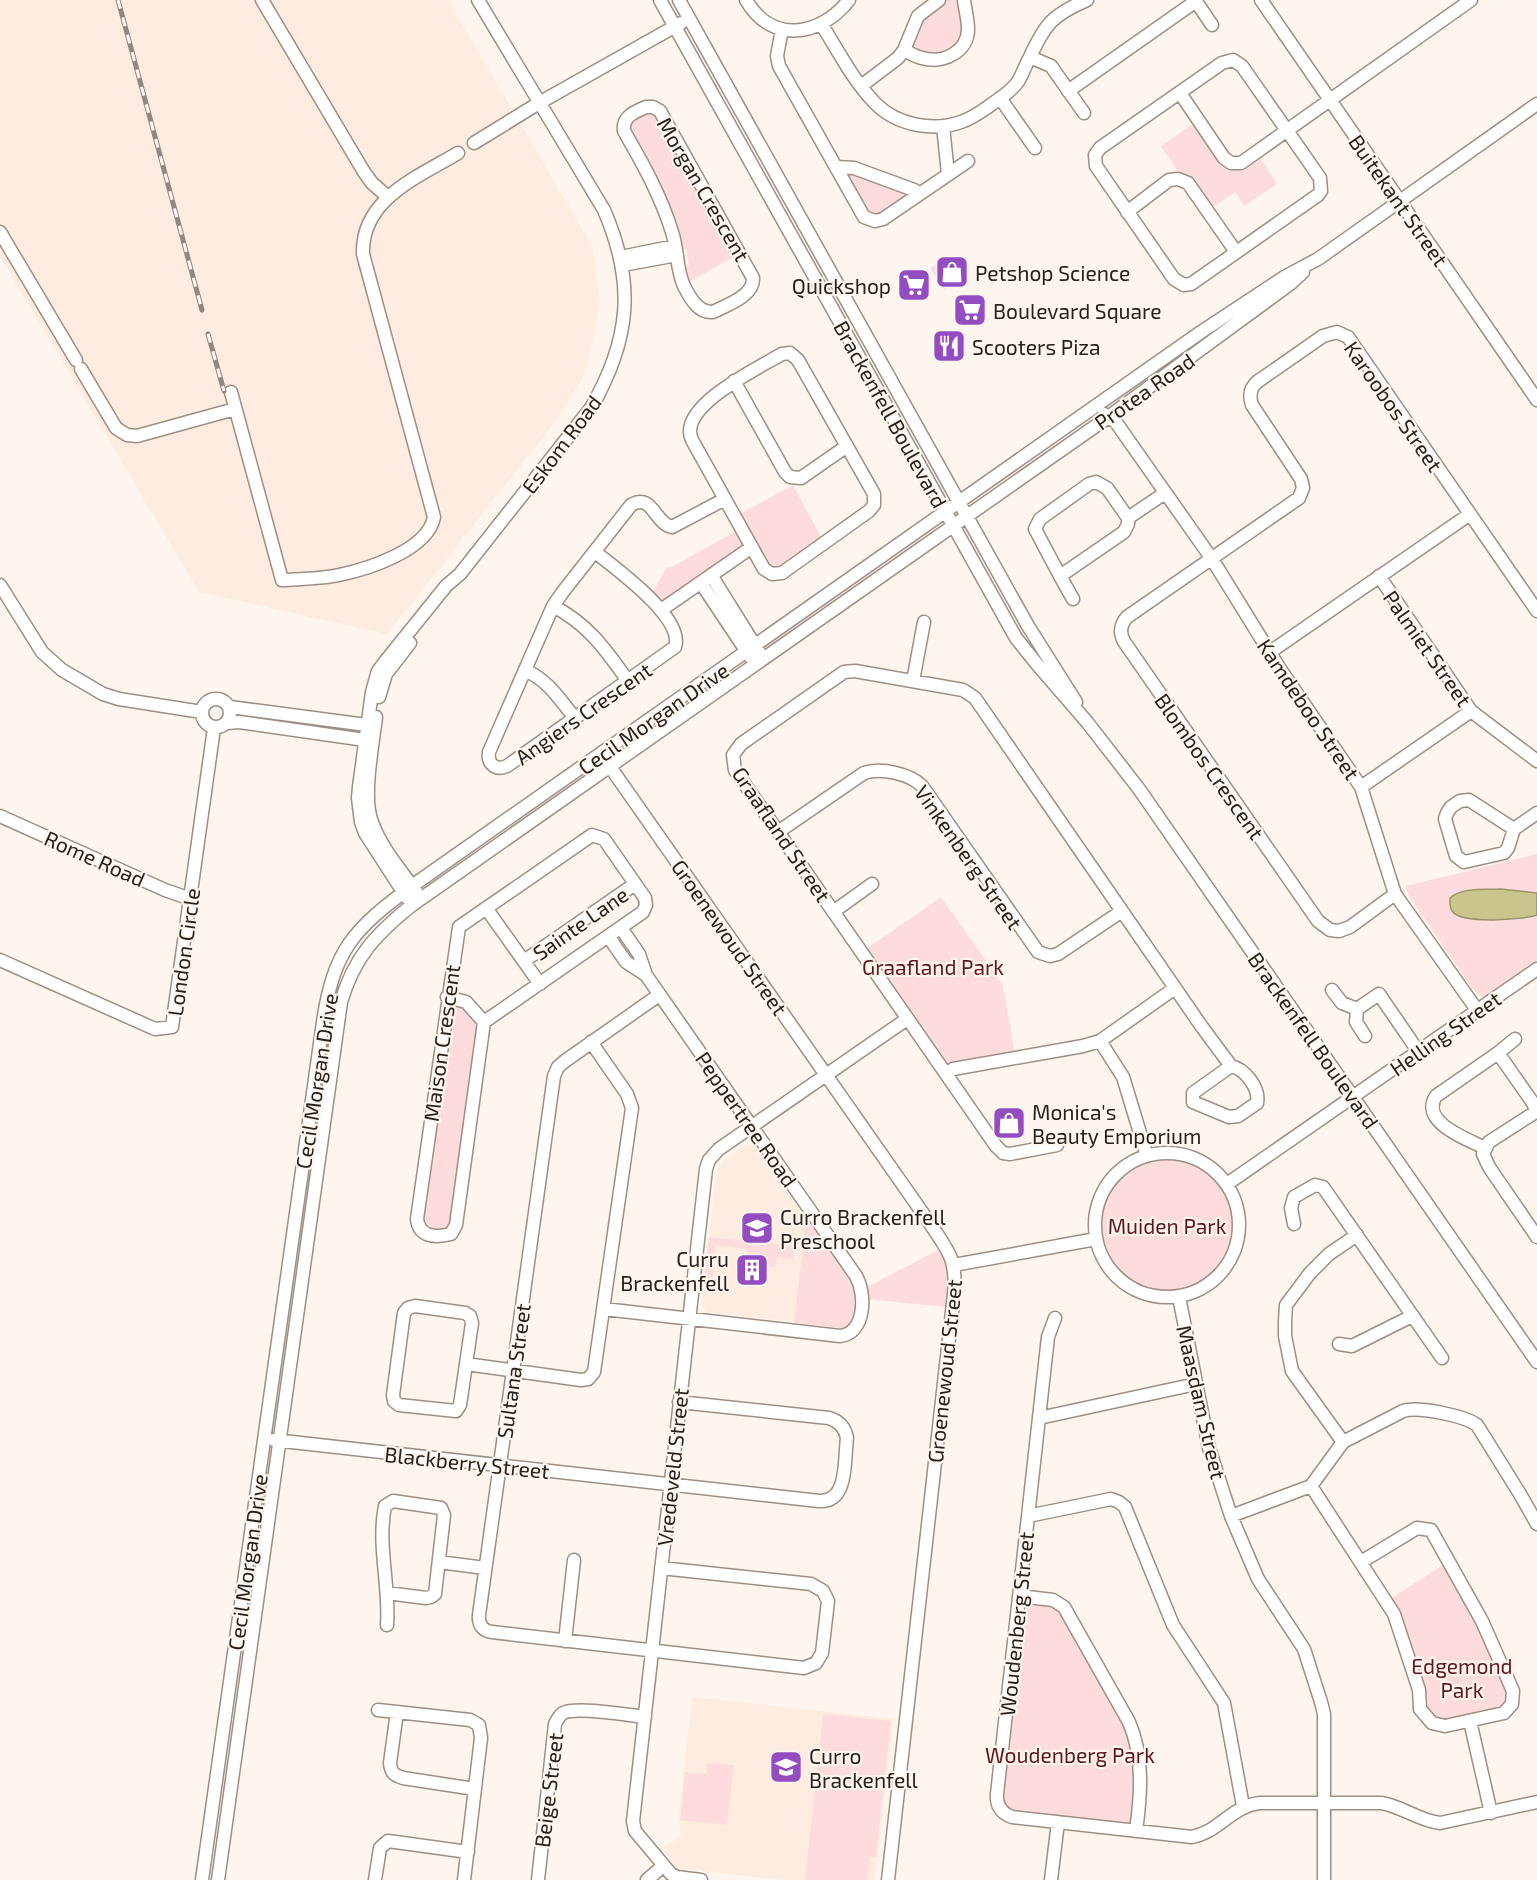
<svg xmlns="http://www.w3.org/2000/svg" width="1537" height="1880" font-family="'Exo 2',sans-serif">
<rect width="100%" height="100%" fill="#fef5ee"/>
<path fill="#fdecdf" d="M0 0H448L593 248 600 303 585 374 556 421 387 634 199 592 0 256Z
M746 1145 756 1146 806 1220 794 1322 706 1312 701 1305 716 1172 722 1162Z
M692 1697 893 1719 875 1880H784L677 1868 662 1850 681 1835 679 1815Z"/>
<path fill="#fedcdd" d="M944 0H960L964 28 961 42 950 53 928 56 911 48 919 22Z
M647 112 655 114 735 256 687 283 683 267 689 265 686 249 682 250 677 228 655 175 630 128 632 121Z
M1195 122 1222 160 1258 155 1277 184 1244 206 1235 192 1210 209 1180 175 1161 146Z
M850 172 907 192V196L883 215 869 216 847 175Z
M939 262 954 284 944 290 930 268Z
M793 485 822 539 778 570 769 568 738 515Z
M738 530 743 542 741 548 666 601 659 600 652 593 667 567 670 568Z
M1537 854V961L1483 998 1474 991 1409 896 1405 886Z
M941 897 1003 985 1015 1054 946 1064 865 950Z
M454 1004 465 1006 478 1023 451 1225 447 1231H427L422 1226 451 1007Z
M1100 1225a67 67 0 1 1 134 0a67 67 0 1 1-134 0Z
M806 1220C812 1224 853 1281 855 1290 857 1301 855 1323 843 1328L794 1323Z
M709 1237 794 1246 793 1259 777 1257 775 1267 746 1263 747 1249 715 1245 711 1285 703 1284Z
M940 1249C950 1269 949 1285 947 1307L866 1299 865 1288Z
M1446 1563 1476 1614 1510 1697 1501 1709 1446 1721 1436 1719 1426 1709 1424 1689 1397 1608 1392 1598Z
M1030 1603 1052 1604 1059 1607 1127 1727 1137 1780 1132 1821 1129 1824 1013 1813 1005 1808 1001 1794 1023 1607Z
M823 1714 891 1721 876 1857H870L867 1880H805Z
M710 1763 734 1765 727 1825 680 1820 685 1772 706 1774 707 1764Z"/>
<path fill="#cac58c" stroke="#99946b" stroke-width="1.5" d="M1501 889 1537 893V915C1523 920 1462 924 1453 912 1449 908 1450 903 1450 898 1462 887 1485 890 1501 889Z"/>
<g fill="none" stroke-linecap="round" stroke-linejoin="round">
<g stroke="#9c8f85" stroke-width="15">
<path id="minor" d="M262 0 364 172 372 183 388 197
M660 0 1016 638 1036 663 1087 722 1139 789 1537 1362
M679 0 1028 626 1076 702
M746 0C772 45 821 36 849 0
M1195 0 1212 25
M1261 0 1537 400
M822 25C838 51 854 82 876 104 897 125 933 132 961 122 973 118 982 111 992 104 1001 98 1010 92 1017 83 1022 76 1025 66 1029 59 1045 24 1052 15 1087 0
M782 29 777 56 779 66 864 217 875 221 883 219 968 161
M904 50C910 53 916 57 922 58 943 64 968 52 968 29 968 19 965 9 964 0
M1030 57 1051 66 1084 113
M1233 60 1242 66 1320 178 1321 191 1318 195 1191 284 1184 285 1174 279 1096 166 1095 155 1100 148 1222 63Z
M861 86 898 58 904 50 918 16 939 0
M1068 91 1196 1
M1180 93 1224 158 1231 163H1241L1471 0
M1000 98 1035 148
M646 107H653L660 111 753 278C754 296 727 305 713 312 698 313 690 298 684 286 676 269 678 249 672 232 661 196 643 164 624 131 622 117 634 112 646 107Z
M943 126 948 174
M474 143 539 103 681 23
M836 167 854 168 914 190 920 194
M1127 212 1169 180 1178 179 1188 183 1236 252
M0 232 76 360
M621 257 675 246
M623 265 677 255
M790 353 798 360 874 494V505L869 511 782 573 772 574 764 569 692 440C676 407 760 367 782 354Z
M81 369 116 428 127 435 137 436 235 409
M734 381 785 472 790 477 801 478 847 446
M231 392 282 580C301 579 320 579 339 575 368 569 428 550 434 517L363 254C361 199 418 177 458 153
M1104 414 1107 418 1115 421 1212 559 1280 669 1361 787 1395 894 1477 1010
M1128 518 1107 488 1096 482 1089 484 1040 519 1035 529 1060 576 1124 532 1128 524V518L1165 493
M595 552C615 568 685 618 675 647L507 766C496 771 487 764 489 752L553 606 562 593 631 505C652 492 655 524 672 527L725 499
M711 575 759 652
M1060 576 1073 599
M1379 576 1471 711 1537 761
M701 583 751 658
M0 585 42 652 62 670 103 694 119 699 202 712
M553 606C588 624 606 650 628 681
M661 610 752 547
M1270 652 1470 514
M525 670C549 681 559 699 575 718
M913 681 924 622
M379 697 386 674 410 643
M202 713a14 14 0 1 1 28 0a14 14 0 1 1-28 0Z
M230 707 374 726
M376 717C373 744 362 798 372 822 381 848 401 870 416 892
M227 723 239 722 372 741
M606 761 929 1222C948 1251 957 1258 954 1294L888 1880
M1361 787 1471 711
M0 816 165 890 191 899
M1514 829 1469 800 1460 801 1451 807 1447 813 1445 819 1456 856 1464 862 1504 853 1508 848 1514 829 1537 813
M778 832 864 773C881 767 910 774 922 786L1038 952 1050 956 1058 954 1122 911
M592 835 604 839 645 898 646 905 643 912 484 1022 456 1225 451 1234C435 1238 419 1237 417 1219L459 927Z
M1395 894 1350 927 1339 931 1330 930 1318 921 1125 643C1119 634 1120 625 1127 617L1299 498 1303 488 1301 479 1252 405C1249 396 1250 388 1257 382L1323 336 1337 332 1348 337 1537 611
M407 898 365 833 361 822 358 798 359 787 372 692 378 671 384 663 446 586 460 574 591 408C630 340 636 284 604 210L478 0
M486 908 540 984
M833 912 872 884
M608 936 626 962 646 975
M0 960 155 1029 172 1027 214 728
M524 961 635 884
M1332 990 1342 1003 1357 1009
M659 995 565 1061 558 1067 554 1076 479 1615C478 1625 483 1631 492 1632L804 1668 816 1663 822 1653 828 1601 823 1591 811 1584 661 1568
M447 997 466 1002 484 1022
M1365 1036 1356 1022 1357 1009 1379 994 1418 1051
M1100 1041 1123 1077 1147 1156
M1498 1053 1515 1039
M946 1074 953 1069 1083 1046 1100 1041 1175 988
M1537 1111 1489 1142 1483 1154 1489 1167 1537 1237
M1057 1145 1010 1154 1003 1153 996 1146 735 770 733 755 741 744 844 672 855 671 963 690 975 698 1202 1027 1231 1066 1193 1093V1102L1229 1117 1238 1116 1257 1103C1260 1088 1245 1069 1231 1066
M1485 1148C1467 1139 1419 1122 1436 1096L1498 1053 1533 1103 1536 1111
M1095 1225a72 72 0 1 1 144 0a72 72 0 1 1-144 0Z
M1227 1184 1537 969
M1294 1224 1291 1208 1294 1197 1315 1185 1323 1187 1442 1358
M954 1265 1096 1239
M1179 1297 1209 1448 1231 1516 1258 1579 1304 1649 1321 1702 1324 1714V1880
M415 1306 465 1313 470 1316 472 1323 460 1405 456 1411 399 1405 394 1401 393 1395 404 1313 408 1308Z
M604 1309 840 1336C866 1333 866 1294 856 1276L646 975 639 954 621 928
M1055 1318 1048 1337 997 1794C996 1805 1001 1813 1012 1817L1192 1837C1221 1831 1231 1806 1260 1803H1381C1402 1806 1419 1821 1440 1823L1537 1802
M1339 1344 1352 1346 1412 1316
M466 1364 581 1380 588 1379 594 1372 632 1108 627 1094 591 1042
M1039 1418 1196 1384
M274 1440 819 1501C849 1503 844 1459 847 1438 845 1427 839 1421 829 1418L679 1402
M1343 1442 1292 1371 1285 1336V1321L1286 1305 1310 1273 1329 1254 1357 1235
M1311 1486 1394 1614 1419 1690 1420 1709 1432 1723 1445 1726 1504 1713 1512 1704 1513 1691 1482 1621 1431 1530 1417 1528 1361 1562
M1028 1516 1111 1499 1119 1502 1125 1507 1173 1625 1224 1703 1243 1806
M1231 1516 1311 1486 1343 1442 1403 1411C1418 1406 1465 1416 1477 1425L1520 1494 1537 1524
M439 1562 485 1568
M387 1593 426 1598 431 1597 435 1594 444 1515 441 1508 393 1501 385 1506C377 1545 390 1586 387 1625
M1019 1596 1053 1600 1064 1607 1129 1722C1144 1757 1141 1795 1136 1831
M565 1641 574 1560
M378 1710 470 1720 479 1725 481 1738 464 1880
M397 1712 390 1763C391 1773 394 1775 403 1778L475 1789
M1470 1721 1491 1813
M202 1880 323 1022C334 949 354 929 412 886L1201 332 1286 276 1318 259 1537 104
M218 1880 341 1002C354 957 376 934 412 905L1107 418 1290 284 1303 272
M375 1880 380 1848 388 1841 468 1852
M538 1880 555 1724C557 1720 559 1716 563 1713 576 1706 628 1715 645 1717
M647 1880 663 1866
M701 1880 677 1877 671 1874 635 1831 633 1821 706 1169 709 1160 719 1149 907 1019
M1051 1880 1058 1822"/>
</g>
<use href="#minor" stroke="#fff" stroke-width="12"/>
<g stroke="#8f8882" stroke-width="5">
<path id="rail" d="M118 0 202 310
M208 334 224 391"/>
</g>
<use href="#rail" stroke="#fef5ee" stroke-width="3" stroke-dasharray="9" stroke-linecap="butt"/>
</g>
<defs>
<g id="shop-square" transform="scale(1.725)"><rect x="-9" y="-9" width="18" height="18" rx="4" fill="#934dc1" stroke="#fef5ee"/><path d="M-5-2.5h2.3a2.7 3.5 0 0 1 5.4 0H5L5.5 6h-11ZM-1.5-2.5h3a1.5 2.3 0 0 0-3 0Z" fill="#fff"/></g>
<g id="supermarket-square" transform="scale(1.725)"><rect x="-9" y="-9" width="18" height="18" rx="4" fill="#934dc1" stroke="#fef5ee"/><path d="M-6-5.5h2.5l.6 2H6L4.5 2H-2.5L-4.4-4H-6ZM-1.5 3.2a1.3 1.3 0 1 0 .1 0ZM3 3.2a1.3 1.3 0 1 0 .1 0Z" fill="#fff"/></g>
<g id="restaurant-square" transform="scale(1.725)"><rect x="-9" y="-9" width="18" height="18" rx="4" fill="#934dc1" stroke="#fef5ee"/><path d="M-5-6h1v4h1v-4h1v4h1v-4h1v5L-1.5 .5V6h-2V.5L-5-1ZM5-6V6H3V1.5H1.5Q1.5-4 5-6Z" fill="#fff"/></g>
<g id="school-square" transform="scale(1.725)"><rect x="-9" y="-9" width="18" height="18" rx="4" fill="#934dc1" stroke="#fef5ee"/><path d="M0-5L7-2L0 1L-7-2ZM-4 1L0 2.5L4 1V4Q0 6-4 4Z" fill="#fff"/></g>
<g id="building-square" transform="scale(1.725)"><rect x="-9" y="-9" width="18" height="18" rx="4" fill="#934dc1" stroke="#fef5ee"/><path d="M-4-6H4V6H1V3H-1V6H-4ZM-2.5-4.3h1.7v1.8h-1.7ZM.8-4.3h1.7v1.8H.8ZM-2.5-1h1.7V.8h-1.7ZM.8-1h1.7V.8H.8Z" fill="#fff"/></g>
</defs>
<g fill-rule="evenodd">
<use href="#shop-square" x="952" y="272"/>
<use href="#supermarket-square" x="914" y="285"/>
<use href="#supermarket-square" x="970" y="310"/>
<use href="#restaurant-square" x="949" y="346"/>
<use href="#shop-square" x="1009" y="1123"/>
<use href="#school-square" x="757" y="1228"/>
<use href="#building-square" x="752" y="1270"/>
<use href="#school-square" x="786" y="1767"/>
</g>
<g text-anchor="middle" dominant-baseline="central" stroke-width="4.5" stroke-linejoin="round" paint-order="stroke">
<g font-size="21" fill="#26211d" stroke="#fef5ee">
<text transform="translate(704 189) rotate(60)">Morgan Crescent</text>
<text transform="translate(1399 200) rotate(55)">Buitekant Street</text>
<text transform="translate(1144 391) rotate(-35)">Protea Road</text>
<text transform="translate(1394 406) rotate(55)">Karoobos Street</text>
<text transform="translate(891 414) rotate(61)">Brackenfell Boulevard</text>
<text transform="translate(561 444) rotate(-53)">Eskom Road</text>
<text transform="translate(1428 648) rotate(55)">Palmiet Street</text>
<text transform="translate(1309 709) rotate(56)">Kamdeboo Street</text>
<text transform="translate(583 713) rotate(-35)">Angiers Crescent</text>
<text transform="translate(653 718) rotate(-35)">Cecil Morgan Drive</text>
<text transform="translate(1210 766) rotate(55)">Blombos Crescent</text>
<text transform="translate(782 834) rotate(56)">Graafland Street</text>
<text transform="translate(969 857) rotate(55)">Vinkenberg Street</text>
<text transform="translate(95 858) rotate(24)">Rome Road</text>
<text transform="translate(580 923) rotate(-35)">Sainte Lane</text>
<text transform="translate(730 937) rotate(55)">Groenewoud Street</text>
<text transform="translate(183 952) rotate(-82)">London Circle</text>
<text transform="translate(1445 1033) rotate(-35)">Helling Street</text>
<text transform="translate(1314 1040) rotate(55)">Brackenfell Boulevard</text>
<text transform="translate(441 1043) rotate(-82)">Maison Crescent</text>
<text transform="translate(316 1081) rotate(-81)">Cecil Morgan Drive</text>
<text transform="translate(747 1119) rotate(55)">Peppertree Road</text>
<text transform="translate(513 1371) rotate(-82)">Sultana Street</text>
<text transform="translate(944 1371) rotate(-84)">Groenewoud Street</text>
<text transform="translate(1202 1402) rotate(77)">Maasdam Street</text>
<text transform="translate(467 1462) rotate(6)">Blackberry Street</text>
<text transform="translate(672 1467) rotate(-84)">Vredeveld Street</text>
<text transform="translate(247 1562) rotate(-82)">Cecil Morgan Drive</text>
<text transform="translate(1016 1624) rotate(-84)">Woudenberg Street</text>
<text transform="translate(548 1790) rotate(-83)">Beige Street</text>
</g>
<g font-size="21" fill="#26211d" stroke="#fef5ee" text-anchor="start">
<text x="975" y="272">Petshop Science</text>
<text x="891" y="285" text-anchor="end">Quickshop</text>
<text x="993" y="310">Boulevard Square</text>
<text x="972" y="346">Scooters Piza</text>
<text x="1032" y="1111">Monica's<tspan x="1032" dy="24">Beauty Emporium</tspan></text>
<text x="780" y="1216">Curro Brackenfell<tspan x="780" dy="24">Preschool</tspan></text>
<text x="729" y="1258" text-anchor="end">Curru<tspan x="729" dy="24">Brackenfell</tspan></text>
<text x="809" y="1755">Curro<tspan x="809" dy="24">Brackenfell</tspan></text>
</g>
<g font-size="21" fill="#5e1421" stroke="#fef5ee">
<text x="933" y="966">Graafland Park</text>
<text x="1167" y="1225">Muiden Park</text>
<text x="1462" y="1665">Edgemond<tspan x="1462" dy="24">Park</tspan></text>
<text x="1070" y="1754">Woudenberg Park</text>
</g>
</g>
</svg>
